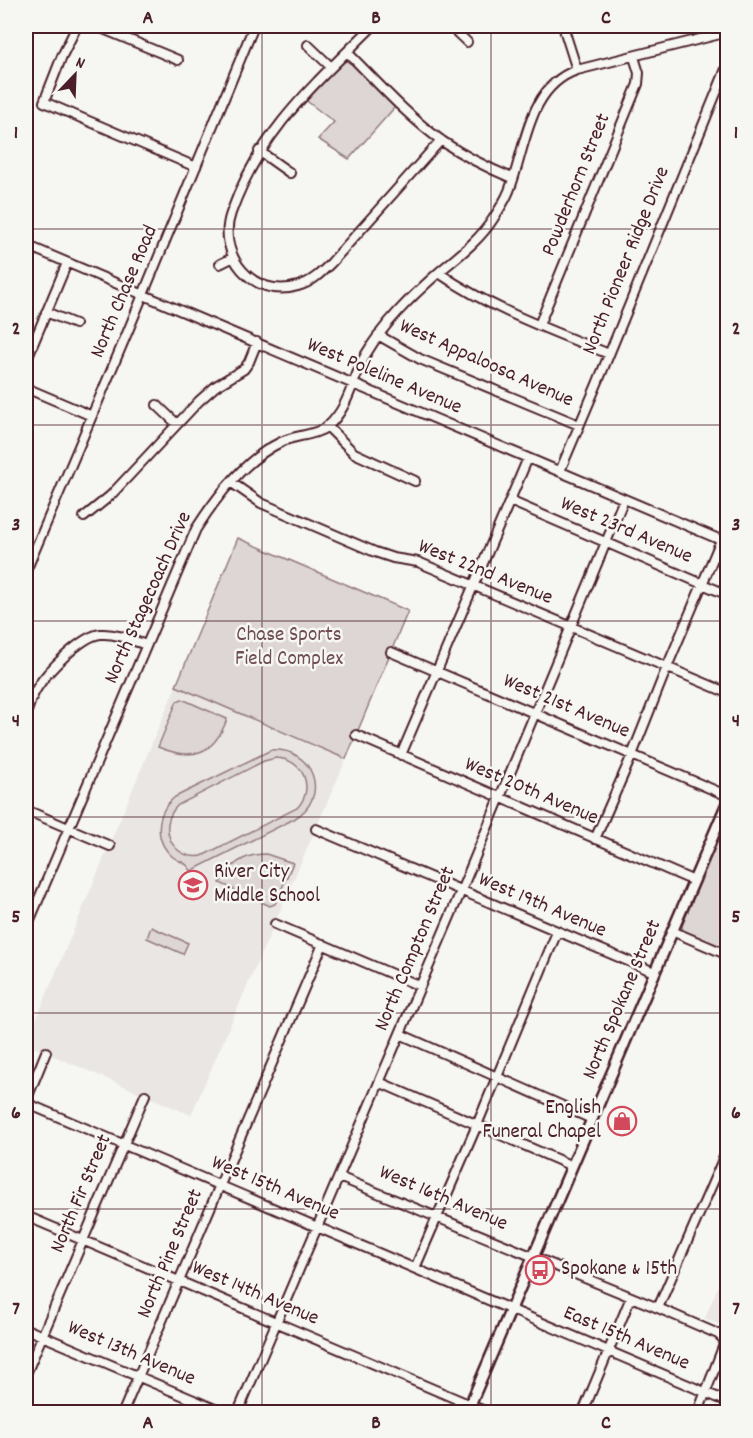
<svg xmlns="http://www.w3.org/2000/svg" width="753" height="1438" font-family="Dekko,sans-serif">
<rect width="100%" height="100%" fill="#f6f6f2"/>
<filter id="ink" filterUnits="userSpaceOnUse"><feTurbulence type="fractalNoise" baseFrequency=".0167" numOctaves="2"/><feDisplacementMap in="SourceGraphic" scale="12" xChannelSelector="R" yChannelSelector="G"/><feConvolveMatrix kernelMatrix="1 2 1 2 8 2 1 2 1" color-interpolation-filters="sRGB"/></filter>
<g filter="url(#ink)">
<path fill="#e9e6e3" d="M176 686 346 759 191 1115 26 1044Z
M727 1265V1328L705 1318Z"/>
<path fill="#ddd6d5" stroke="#947a80" stroke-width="1.5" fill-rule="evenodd" d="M346 61 352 64 395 107 349 159 318 139 334 122 304 99 340 64Z
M238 538 408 611 346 759 176 686Z
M182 699 227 719C214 755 192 761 158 747L177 701Z
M271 750C313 747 332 797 294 819L191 871C187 862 181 863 173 857 153 840 156 812 175 797ZM276 758C303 759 316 788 297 808L202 856C172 861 156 826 178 805L264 761Z
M727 816 728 950H727L687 933 683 931 682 926Z
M266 854 293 863 275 904 270 906 220 883C230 864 245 854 266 854Z
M151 927 188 943 183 954 147 938Z"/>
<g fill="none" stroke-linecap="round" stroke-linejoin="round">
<g stroke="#4a1f2b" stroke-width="12">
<path id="minor" d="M77 26 62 56 44 102 196 167
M96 26 178 60
M373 26C314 85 260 131 231 213 216 254 253 300 298 286 312 282 321 273 331 263L441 140
M450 26 467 42
M563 26 577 70
M308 45 331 67
M347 52C377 82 407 116 442 141 464 156 488 168 512 178
M259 151 290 173
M26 245 728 543
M220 264 232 258
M439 273C491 309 550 330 609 354
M46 312 75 324
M539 325 638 84 639 73 634 57
M378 335 420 359 579 425
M26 361 67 263
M26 388 92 416
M157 405 177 424
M327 426 354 453 415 481
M560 471 597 384 728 64
M232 483 261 503 375 552 393 558 418 562 728 693
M510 501 728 595
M84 517 110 496 199 401 216 386 244 369 249 362 257 342
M26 571 128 331 254 26
M391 652 728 796
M26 714C29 706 32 695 37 688 46 673 82 635 101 634 116 633 132 640 146 645
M356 735 694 881
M401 755 528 458
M26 810 110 846
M316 829 654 972
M595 839 632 755 667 667 721 540
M275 924 420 986
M26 929 196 529C217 496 245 459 281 442 295 435 315 436 328 426 349 408 353 377 366 354 385 322 411 297 438 273 458 256 479 241 493 219 499 210 505 201 509 191 526 149 527 87 577 70L728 32
M672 931 728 955
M400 1034 592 1119
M379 1082 572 1166
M26 1101 46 1052
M26 1103 728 1402
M339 1177 658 1308 718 1334 728 1343
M26 1216 487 1412
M415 1268 477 1125 557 932
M658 1308 728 1148
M26 1329 222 1412
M26 1374 145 1095
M123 1412 323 944
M238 1412 461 891 624 499
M583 1412 631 1297
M698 1412 725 1342"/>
</g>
<g stroke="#4a1f2b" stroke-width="14">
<path id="major" d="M467 1412 728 801"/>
</g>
<use href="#minor" stroke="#f6f6f2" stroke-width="8"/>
<use href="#major" stroke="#f6f6f2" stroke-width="9"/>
</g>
</g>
<path fill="none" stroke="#4a1f2b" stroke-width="1.5" stroke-opacity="0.55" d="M262 26V1412M491 26V1412M26 229H728M26 425H728M26 621H728M26 817H728M26 1013H728M26 1209H728"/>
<defs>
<g id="school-ring" transform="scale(1.5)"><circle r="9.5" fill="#f6f6f2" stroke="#d1495b" stroke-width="1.5"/><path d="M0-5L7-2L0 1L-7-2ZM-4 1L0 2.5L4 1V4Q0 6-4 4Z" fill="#d1495b"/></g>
<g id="shop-ring" transform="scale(1.5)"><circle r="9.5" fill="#f6f6f2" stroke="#d1495b" stroke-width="1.5"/><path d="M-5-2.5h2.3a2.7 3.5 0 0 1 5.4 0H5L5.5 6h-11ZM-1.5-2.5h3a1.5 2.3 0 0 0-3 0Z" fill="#d1495b"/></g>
<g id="bus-ring" transform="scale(1.5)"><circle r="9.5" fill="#f6f6f2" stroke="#d1495b" stroke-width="1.5"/><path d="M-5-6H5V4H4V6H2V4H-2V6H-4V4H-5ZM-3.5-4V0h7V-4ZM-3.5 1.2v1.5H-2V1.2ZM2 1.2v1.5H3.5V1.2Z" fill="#d1495b"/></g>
</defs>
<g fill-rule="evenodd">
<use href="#school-ring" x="193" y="885"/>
<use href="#shop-ring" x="622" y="1121"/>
<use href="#bus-ring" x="540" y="1270"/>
</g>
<g text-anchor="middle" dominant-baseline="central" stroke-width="5" stroke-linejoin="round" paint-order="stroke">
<g font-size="21" fill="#4a1f2b" stroke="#f6f6f2">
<text transform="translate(577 185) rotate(-68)">Powderhorn Street</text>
<text transform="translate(627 261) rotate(-68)">North Pioneer Ridge Drive</text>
<text transform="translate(125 292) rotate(-67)">North Chase Road</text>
<text transform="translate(486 364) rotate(24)">West Appaloosa Avenue</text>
<text transform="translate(384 377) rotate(23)">West Poleline Avenue</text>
<text transform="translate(626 531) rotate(23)">West 23rd Avenue</text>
<text transform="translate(485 573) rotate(22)">West 22nd Avenue</text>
<text transform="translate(149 598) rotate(-66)">North Stagecoach Drive</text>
<text transform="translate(566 707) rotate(23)">West 21st Avenue</text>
<text transform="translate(531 792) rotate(23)">West 20th Avenue</text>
<text transform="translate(542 906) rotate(23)">West 19th Avenue</text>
<text transform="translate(416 949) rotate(-67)">North Compton Street</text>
<text transform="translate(623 1000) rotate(-67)">North Spokane Street</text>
<text transform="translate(275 1189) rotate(23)">West 15th Avenue</text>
<text transform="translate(82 1194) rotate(-67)">North Fir Street</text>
<text transform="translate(443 1199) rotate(23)">West 16th Avenue</text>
<text transform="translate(171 1254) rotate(-67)">North Pine Street</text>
<text transform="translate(255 1294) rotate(23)">West 14th Avenue</text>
<text transform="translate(626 1339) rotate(23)">East 15th Avenue</text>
<text transform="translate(131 1354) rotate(23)">West 13th Avenue</text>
</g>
<g font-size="21" fill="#6f4d56" stroke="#f6f6f2">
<text x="289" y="636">Chase Sports<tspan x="289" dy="24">Field Complex</tspan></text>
</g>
<g font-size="21" fill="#4a1f2b" stroke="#f6f6f2" text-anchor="start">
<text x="214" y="873">River City<tspan x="214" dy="24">Middle School</tspan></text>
<text x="601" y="1109" text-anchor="end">English<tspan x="601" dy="24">Funeral Chapel</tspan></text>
<text x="561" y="1270">Spokane &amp; 15th</text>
</g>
</g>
<rect width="753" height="1438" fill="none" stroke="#f6f6f2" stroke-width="66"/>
<g transform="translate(75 75) rotate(23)" stroke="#f6f6f2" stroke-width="4.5" paint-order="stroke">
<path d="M0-4.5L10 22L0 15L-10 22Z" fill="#4a1f2b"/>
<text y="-9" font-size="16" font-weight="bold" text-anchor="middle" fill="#4a1f2b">N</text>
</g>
<rect x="33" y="33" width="687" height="1372" fill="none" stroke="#4a1f2b" stroke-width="2"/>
<g font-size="20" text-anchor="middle" font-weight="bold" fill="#4a1f2b">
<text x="148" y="23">A</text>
<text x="376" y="23">B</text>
<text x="606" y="23">C</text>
<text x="16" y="138">1</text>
<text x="736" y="138">1</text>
<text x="16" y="334">2</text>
<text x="736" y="334">2</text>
<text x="16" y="530">3</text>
<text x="736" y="530">3</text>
<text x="16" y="726">4</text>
<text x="736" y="726">4</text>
<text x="16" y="922">5</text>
<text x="736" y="922">5</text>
<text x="16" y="1118">6</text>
<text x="736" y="1118">6</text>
<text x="16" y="1314">7</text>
<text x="736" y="1314">7</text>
<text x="148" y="1428">A</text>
<text x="376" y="1428">B</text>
<text x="606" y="1428">C</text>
</g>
</svg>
